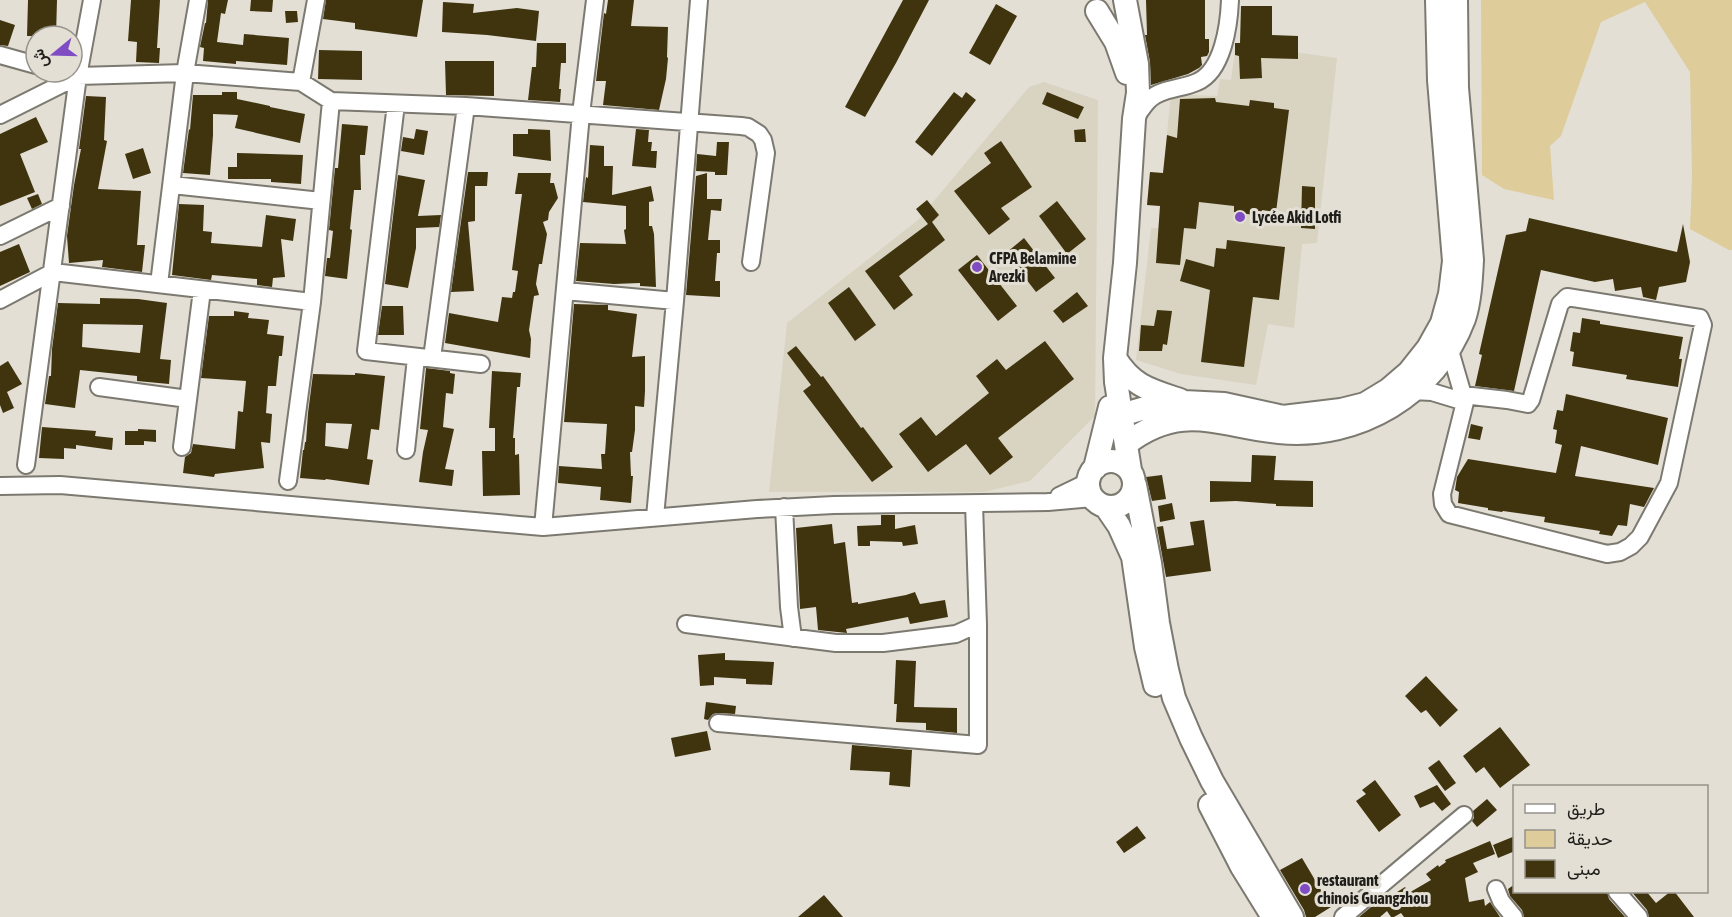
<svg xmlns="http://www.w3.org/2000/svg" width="1732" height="917" font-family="'Asap Condensed',Vazirmatn,sans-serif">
<rect width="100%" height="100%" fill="#e3dfd5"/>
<path fill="#d9d3c2" d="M1236 44 1337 58 1317 243 1302 244 1294 328 1268 324 1256 385 1181 374 1136 360 1151 228H1159L1160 206 1147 205 1150 172 1163 173 1171 94 1217 96 1220 79 1231 80Z
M1044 82 1098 100 1095 416 1030 481 984 492H769L787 323 918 220 1029 87Z"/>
<path fill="#decc9b" d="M1481 0H1732V250H1729L1690 229 1692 177 1690 72 1645 2 1601 22 1561 136 1550 146 1554 200 1504 189 1482 175Z"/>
<path fill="#40340f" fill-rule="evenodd" d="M28 0H57L56 36H27Z
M131 0H160L157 48H160L159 63 136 62 137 42 128 41Z
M208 0H228L225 14 221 13 217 42 243 45 244 34 289 38 287 65 236 61V64L203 61 204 48 200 47 205 23H206Z
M251 0H273L272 12 250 11Z
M326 0H423L417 37 355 29V23L323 19Z
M608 0H634L631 26 668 27 667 57 668 58 666 79 659 110 603 105 606 81H596L604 13 606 14Z
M903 0H929L896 63 865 117 845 107Z
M1146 0H1205V39H1209V52L1207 56 1201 57 1202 65 1199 68 1188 74 1151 85 1150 62 1145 35H1147Z
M443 2 474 4 473 13 517 8 539 11 536 41 487 35 442 32Z
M996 4 1017 16 990 65 969 53Z
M1241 6H1272V35L1298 36V59L1261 58 1262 78 1240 79 1239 56 1235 55V43H1240Z
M285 11H297L298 22 286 23Z
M0 20 15 25 8 46 0 45Z
M537 43H566V63H561L559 89H561L560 102 528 100 532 67H536Z
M319 50 362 51V80L318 79Z
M445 61H494V96L446 95Z
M222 92H237V99L270 106V107L305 114 300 143 235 128 238 115 213 114V135L210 175 183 173 189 129 190 130 193 95H222Z
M954 92 962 98 966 92 976 100 932 156 915 142Z
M1047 92 1084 107 1078 119 1042 104Z
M86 96 106 97 104 140 107 141 98 189 141 191 137 245H145L142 272 102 267 103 260 69 263 67 236 74 185 81 149H79Z
M1215 98 1216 102 1249 106 1250 100 1274 103V108L1289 110 1276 212 1262 210 1261 216 1234 212V206L1199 202 1196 229 1184 228 1180 265 1156 263 1160 206 1147 205 1150 172 1163 173 1167 135 1177 138 1180 99Z
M36 117 48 142 20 154 35 192 0 206V134Z
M342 124 368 126 365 155H360L361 190H354L350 229 352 230 347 279 325 276 327 258H330L333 231 329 230 335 168H338Z
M416 129 428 131 424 155 401 151 403 137 414 139Z
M528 129 550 130 551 161 513 156V134H528Z
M636 129 649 130 648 142H652L651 151H657L656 168 632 166Z
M1085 129 1086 142H1075L1074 130Z
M1001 141 1032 187 1001 208 1010 219 989 235 954 191 991 163 984 153Z
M717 142H729L727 175H715V172L696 171 697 154 716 156Z
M590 145 604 146V166H613L612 195 651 186 654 201 649 202V226H652L654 234 656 287 640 286V283L614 284 576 281 580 243 626 244 624 230 626 229V206L583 202 586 177 588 178Z
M143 148 151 173 133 179 125 154Z
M237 153 303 155 301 184 271 182V179H228V167H237Z
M468 172H488L487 186H475V221L468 222 474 291 451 292Z
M518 173H551L550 183H554L558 198 549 212 548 220 543 222 547 234 542 264H539L536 284 539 295 534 296 529 330 531 339 530 358 445 343 449 313 498 322 502 297 512 298 513 292H515L518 271 512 270 522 194H515Z
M707 173V199H722L721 211 711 210 708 240H720V253H717L715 281H720V297L686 295 696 176Z
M398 175 425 180 418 216 441 215 439 229V227L416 228V248L408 288 385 284Z
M1302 186 1315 187V229L1301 228Z
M38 194 42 204 32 209 27 198Z
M927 200 939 215 932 222 945 240 899 276 913 295 894 310 865 271 928 224 916 209Z
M1057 201 1086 239 1067 254 1039 216Z
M179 204 204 205 203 231 212 232 211 243 262 247 266 215 296 219 293 241 281 239 285 277 273 278 272 287 257 285V279L212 275 211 280 172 275Z
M1529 218 1677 252 1683 224 1690 262 1686 282 1659 287 1656 300 1643 297 1641 287 1615 291 1613 279 1595 282 1541 270 1514 391 1475 386 1482 355 1479 354 1506 235 1526 231Z
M1024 238 1055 278 1036 292 1006 253Z
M1227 240 1285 247 1279 300 1253 297 1244 367 1201 362 1210 290 1180 281 1186 259 1214 267 1216 248 1226 249Z
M19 244 30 272 0 286V252Z
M977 255 1017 306 998 321 958 270Z
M849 287 876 325 855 341 828 303Z
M1077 292 1088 306 1063 323 1053 311Z
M100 298 138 299 167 303 160 359 171 360 169 384 137 381V376L80 370 75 408 45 404 49 376H51L52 349 58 303 100 304ZM83 324 143 325 140 353 82 347Z
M574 304 608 305V310L637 314 632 357 645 356V391L644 407 635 406V430L632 452H630L631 476H633L631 503 600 500 601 487 558 483 559 466 602 469 601 454H605L607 424 564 422Z
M382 306H403L404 335H378Z
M1157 310 1172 311 1167 345 1163 344 1162 351H1139L1141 325 1154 326Z
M234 311 249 313 248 318 269 320 267 334 284 336 282 356H279L276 386H268L266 413 272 414 270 443 261 442 264 468 215 474 214 477 183 473 185 457 191 453 193 444 235 449 238 411 243 412 246 381 201 378 209 316H234Z
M1582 318 1600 321V324L1683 337 1679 359H1682L1678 387 1626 379 1627 375 1572 366 1574 352 1570 351 1573 332 1580 333Z
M1045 341 1074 379 998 438 1013 457 990 475 966 444 928 472 899 434 921 417 936 436 989 393 976 376 997 359 1006 370Z
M796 346 821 377 823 376 861 428 863 427 893 467 872 482 803 391 811 385 787 353Z
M8 361 22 384 7 392 14 408 3 413 0 405V366Z
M426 368 450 371V373L455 374 453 394 446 393 443 427 454 429 445 469 454 470 452 486 419 482 423 452 428 430 420 429Z
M492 371 521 373 520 387H517L513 438H515V455L519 454 520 495 483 496 482 451H495V428H489Z
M355 373 385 376 379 430 371 429 367 459 373 460 369 485 326 479 325 480 300 478 303 450H304L305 442H306L308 413 313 374 355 375ZM326 423 352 424 348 449 325 446Z
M1566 394 1668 418 1658 465 1581 446 1575 476 1654 488 1644 507 1630 504 1627 526 1618 525 1612 536 1599 534 1600 531 1544 522 1545 517 1503 511 1502 512 1488 510V508L1458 503 1459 492 1455 490 1457 477 1468 459 1556 473 1562 445 1555 443 1557 430 1553 429 1557 410 1563 411Z
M1471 424 1483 427 1480 440 1468 438Z
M42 427 96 431 95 436 113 438 112 450 76 445V449L64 448V459L39 458Z
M138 429 156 430V442L144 441V445H125V431H138Z
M1252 455 1276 456 1274 480 1313 481V507L1276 506V504L1236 501 1210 502V481L1251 482Z
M1162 475 1166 499 1152 501 1146 477Z
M1172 503 1175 519 1160 522 1158 506Z
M881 515H895V529L915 525 918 544 903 546 902 542 870 541V546H858L857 526 881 525Z
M1204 520 1211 571 1166 577 1157 527 1163 526 1167 549 1194 545 1190 522Z
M832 524 834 544 845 542 852 603 858 602V604L906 595 915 592 920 604 945 600 948 617 910 624 908 617 846 629 847 633 818 630 816 607 800 609 796 528Z
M725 653V660L774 662 772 685 746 684V679L714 677V685L700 686 698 655Z
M896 660 916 661 914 707 957 708V733L926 730V723L896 722 897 704H894Z
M1426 676 1458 710 1440 727 1426 710 1421 713 1405 696Z
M706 702 736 706 735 714 718 713 713 714 708 720 704 719Z
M1500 727 1530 765 1500 788 1484 767 1476 773 1463 756Z
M707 731 711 750 675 757 671 738Z
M852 745 912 750 910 787 889 785 890 772 850 770Z
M1439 760 1456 783 1445 791 1428 768Z
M1375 780 1401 815 1379 832 1356 801 1366 794 1362 790Z
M1437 785 1451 804 1442 811 1434 802 1420 808 1414 796Z
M1487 799 1497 810 1477 827 1472 821 1474 818 1473 811Z
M1137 826 1146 838 1124 853 1116 842Z
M1515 836V851L1498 858 1493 845Z
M1490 841 1495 854 1473 863 1478 872 1465 878 1469 902 1484 899 1485 906 1490 902 1500 917H1404L1401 913 1394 917H1391L1387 911 1380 917H1359L1377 902 1378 904 1405 887 1409 893 1407 894 1431 880 1426 874 1438 865 1439 867 1446 862 1445 860Z
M1302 858 1331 907 1315 917H1306L1304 910 1280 870Z
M1515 884V891H1607L1609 899 1625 917H1524L1522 910 1510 896 1508 889Z
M1631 891H1646L1656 903 1671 891H1674L1694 917H1649L1647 910Z
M824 895 843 917H798Z"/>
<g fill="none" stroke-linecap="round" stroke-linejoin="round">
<g stroke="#7c7970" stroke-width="20">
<path id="minor" d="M316 0 301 82 331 101 466 106 741 126 748 127 759 134 763 140 766 153 751 262
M0 55 36 65
M396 104 366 351 481 364
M0 115 78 76 185 73 301 82
M1135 118C1140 112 1144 104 1150 99 1162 88 1182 89 1197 82 1223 71 1229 25 1230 0
M172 185 321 201
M0 236 61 206
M159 284 185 73 198 0
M565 291 675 301
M0 300 53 272 312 302
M432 358 466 106
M99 387 188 399
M1412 391 1432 392 1465 402 1449 347
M1463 395 1507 400 1528 404 1531 400 1560 304 1567 297 1700 318 1703 325 1669 483 1640 537 1631 546 1620 552 1607 554 1449 514 1443 504 1442 494 1465 402
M182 447 202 290
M406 450 416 358
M26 465 78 76 92 0
M288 481 312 302 331 101
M0 486 60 485 543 527 757 509 834 505 1048 502 1093 498
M1059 496 1088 482
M784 507 789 607 793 638
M655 517 675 301 699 0
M543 527 581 114 595 0
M686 624 836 643H883L956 634 978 624
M718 723 978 745V624L974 504
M1496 889 1501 901 1514 917
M1617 892 1639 917
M1343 917 1464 815"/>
</g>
<g stroke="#7c7970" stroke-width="26">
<path id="secondary" d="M1125 0 1137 64 1138 93 1134 119 1125 263 1115 358 1116 382 1130 470
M1097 11 1116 42 1127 73
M1115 358C1132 386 1150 390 1180 400
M1107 421 1121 415 1145 408 1184 402 1224 404 1283 417 1341 410 1365 404 1388 390 1409 372 1428 348 1442 323 1450 294 1454 261 1439 80 1437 0
M1126 444C1181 401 1219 426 1279 432 1358 440 1436 394 1464 319 1470 301 1471 279 1472 260L1457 88 1456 0
M1088 484a23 23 0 1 1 46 0a23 23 0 1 1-46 0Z
M1095 468 1110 407
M1135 485 1150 563 1158 623 1167 670 1174 698 1191 738 1212 781 1292 917
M1106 507 1119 526 1133 557 1146 647 1155 685
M1210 805 1242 867 1273 917"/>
</g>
<use href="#minor" stroke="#fff" stroke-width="16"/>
<use href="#secondary" stroke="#fff" stroke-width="22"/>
</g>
<g fill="#7f4cc3" stroke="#e3dfd5" stroke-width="2">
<circle cx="1240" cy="217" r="6"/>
<circle cx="977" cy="267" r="6"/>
<circle cx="1305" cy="889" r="6"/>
</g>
<g text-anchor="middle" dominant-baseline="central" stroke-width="6" stroke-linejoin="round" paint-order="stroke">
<g font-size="16" font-weight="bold" fill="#1f1e1a" stroke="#e3dfd5" text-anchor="start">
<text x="1252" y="217">Lycée Akid Lotfi</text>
<text x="989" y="258">CFPA Belamine<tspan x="989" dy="18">Arezki</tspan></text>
<text x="1317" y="880">restaurant<tspan x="1317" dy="18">chinois Guangzhou</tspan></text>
</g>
</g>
<rect x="1513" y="785" width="195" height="108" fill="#e3dfd5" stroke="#95928a" stroke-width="1.5"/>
<rect x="1525" y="804" width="30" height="9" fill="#ffffff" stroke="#95928a" stroke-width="1.5"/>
<text x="1567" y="815" font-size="18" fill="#1f1e1a">طريق</text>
<rect x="1525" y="830" width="30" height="18" fill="#decc9b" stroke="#95928a" stroke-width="1.5"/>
<text x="1567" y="845" font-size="18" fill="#1f1e1a">حديقة</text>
<rect x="1525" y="860" width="30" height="18" fill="#40340f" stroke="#95928a" stroke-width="1.5"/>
<text x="1567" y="875" font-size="18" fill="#1f1e1a">مبنى</text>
<g transform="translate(54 54) rotate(251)"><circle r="28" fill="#e3dfd5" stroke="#95928a" stroke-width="1.5"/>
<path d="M0-4.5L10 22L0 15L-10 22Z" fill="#7f4cc3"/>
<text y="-9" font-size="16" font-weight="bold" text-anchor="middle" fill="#1f1e1a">ش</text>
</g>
</svg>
